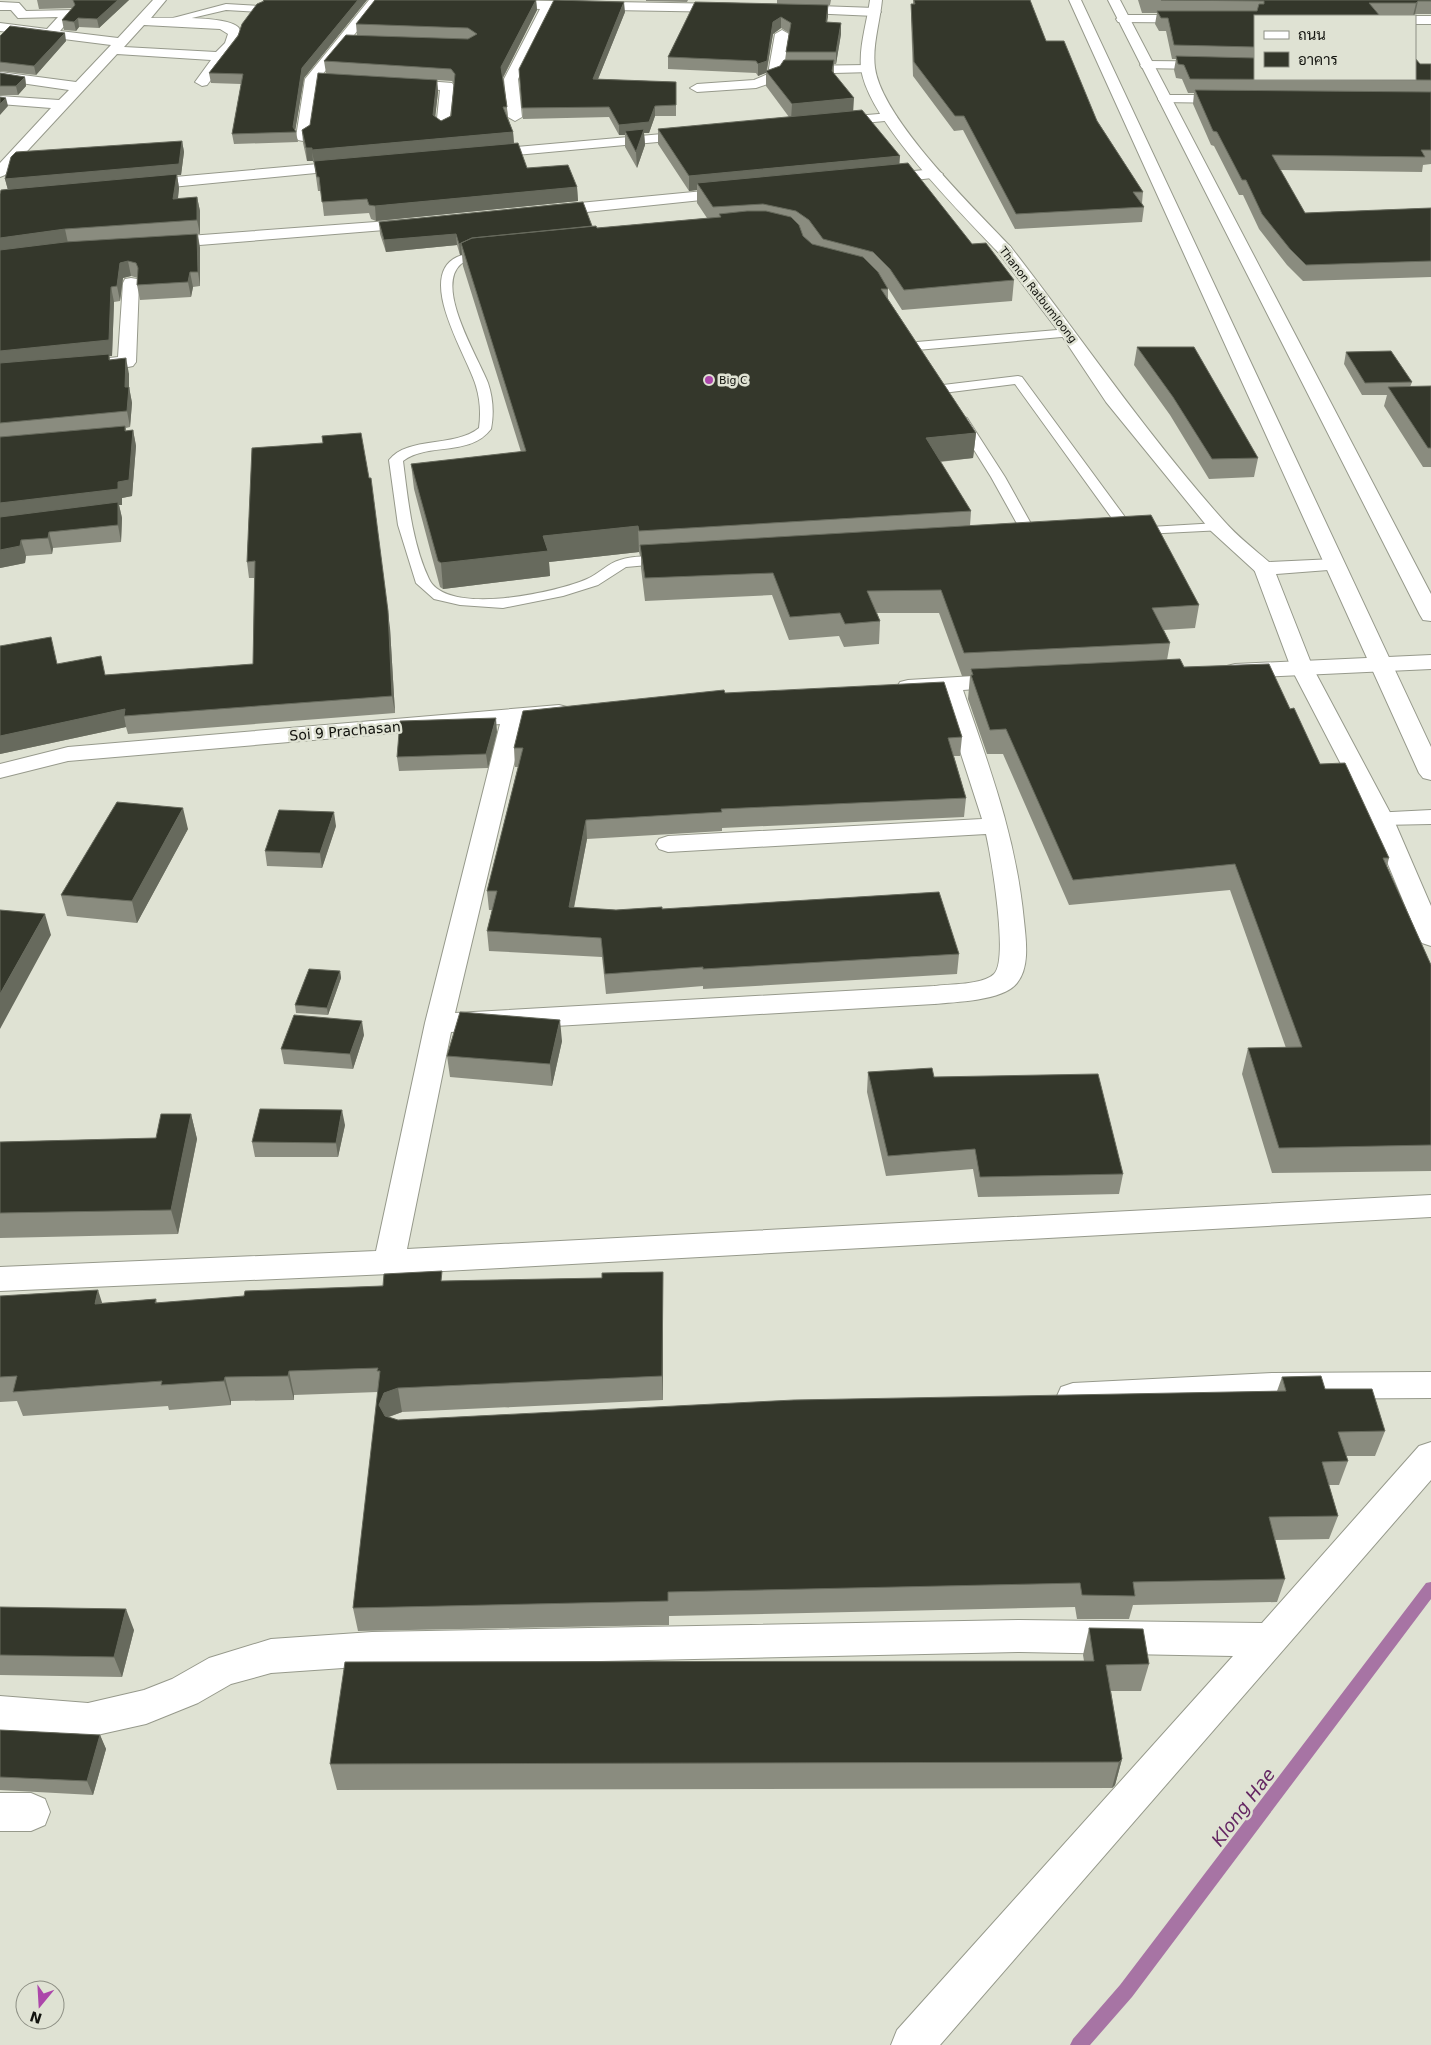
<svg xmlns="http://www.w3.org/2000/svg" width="1431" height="2045" font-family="'DejaVu Sans',Sarabun,sans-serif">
<rect width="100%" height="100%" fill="#dfe2d3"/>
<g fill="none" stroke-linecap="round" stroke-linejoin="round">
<path fill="#a774a4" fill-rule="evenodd" d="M1431 1582V1599L1132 1997 1090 2045H1070L1073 2039 1120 1985 1426 1583Z"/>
<g stroke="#96998b" stroke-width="2">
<path id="service" d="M226 4 260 6 264 9 260 12 226 10 162 25 158 22Z
M487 252 493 255 491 257C481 260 469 258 461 264 434 287 478 357 488 383 493 398 494 414 491 429 470 457 428 442 403 461 408 500 412 543 429 579 447 617 558 592 587 579 599 574 608 563 620 560 633 555 651 557 665 556L670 557 672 560 670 563 626 567 598 585 563 596 503 608 460 605 434 599 416 583 398 525 389 460C408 436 454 448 479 428 481 414 480 399 476 386 468 357 415 277 457 257 466 253 477 253 487 252Z
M1069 329 1073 330 1075 333 1073 336 917 350 911 346 917 342Z
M1018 376 1022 377 1133 528 1218 523 1225 527 1223 530 1124 535 1015 384 943 393 937 389 943 385Z
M962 417 967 418 1005 477 1039 538 1037 541 1032 542 1025 538 991 477 956 421Z"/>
</g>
<g stroke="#96998b" stroke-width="2">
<path id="minor" d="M153 0H166L151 18C168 18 226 16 238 27 239 28 241 32 242 34L238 44 207 85 202 86 195 82 211 60 117 54 5 175 0 177V163L51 108 0 104V96L59 100 69 90 0 80V72L76 82 111 45 0 31V23L47 29 58 17 18 18 11 10H0V2L19 3 26 11 74 10 75 13 60 31 118 38ZM144 25 220 29 228 34 225 43 216 52 124 47Z
M369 0H382L322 75 355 77 362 81 355 85 318 83 310 137 303 141 298 140 296 137 305 79Z
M499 0 729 4 735 8 729 12 553 9 518 79 522 117 515 121 508 117 504 79 540 9 494 7 493 4Z
M791 5 875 8 881 12 875 16 786 12 785 9Z
M1123 15H1255L1260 16H1255V23L1118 22 1116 19Z
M1415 16H1431V24H1415Z
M782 30 789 34 784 66 779 80 756 88 697 92 690 88 697 84 754 80 768 74 775 34Z
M1147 61 1255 62V70L1142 68 1140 65Z
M867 65 874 69 872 72 796 74 789 70 796 66Z
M401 79 452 83 454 86 448 131H438L436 128 440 90 396 86 394 83 396 80Z
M1165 95H1231L1238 99 1231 103 1160 102 1158 99 1160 96Z
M890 113 897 117 895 120 833 126 826 122 833 118Z
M696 131 703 135 701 138 484 158 477 154 484 150Z
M352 161 360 166 357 169 141 190 133 185 141 180Z
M935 169 943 174 940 177 882 184 874 179 882 174Z
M735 188 740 190 743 193 740 196 548 216 540 211 548 206Z
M416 219 424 224 422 227 162 248 154 243 162 238Z
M1004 244 1010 246C1081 337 1146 434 1224 521 1237 536 1254 549 1269 562L1334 559 1341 561 1344 565 1341 569 1264 575 1257 573 1211 531 1106 402 1062 336 998 252 996 249 998 246Z
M131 278 137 279 139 283 136 362 133 366C119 369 98 372 84 369L81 365 84 361 118 357 123 283 125 279Z
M1431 655V669L1235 678 1227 676 1224 671 1227 666 1235 664Z
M1007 674 1015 676 1018 681 1015 686 963 690C990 769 1016 837 1024 921 1026 940 1030 967 1017 983 1003 1001 955 1002 934 1004L451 1032 407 1249 1431 1195V1217L389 1274 0 1291V1267L376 1251 425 1023 500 724 68 761 0 778V764L68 747 559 705 567 707 571 712 567 717 524 722 455 1013 934 986C949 984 983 985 994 974 1009 960 991 856 986 834L668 852 659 849 656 844 659 839 668 836 982 819 941 692 908 694 900 692 897 687 900 682 908 680Z
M1431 810V824L1381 825 1372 823 1369 818 1372 813Z
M1431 1372V1398L1272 1399 1073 1409 1061 1405 1057 1396 1061 1387 1073 1383 1272 1373Z
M1431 1442V1480L940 2045H891L897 2030 1233 1656 1020 1652 372 1666 271 1673 231 1684 198 1703 146 1724 88 1737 0 1730V1696L88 1703 144 1690 172 1679 209 1658 271 1639 372 1632 1020 1620 1262 1623 1419 1446Z
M0 1793H31L45 1799 50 1812 45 1825 31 1831H0Z"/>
</g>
<g stroke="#96998b" stroke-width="2">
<path id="tertiary" d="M870 0H882C880 22 872 46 875 68 882 119 973 207 1010 246L1012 249 1010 252H998C961 213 867 120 861 68 859 46 867 22 870 0Z
M1264 563 1271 565 1274 569 1313 668 1393 818 1431 906V946L1422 943 1418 937 1369 818 1291 668 1254 569 1257 565Z"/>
</g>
<g stroke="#96998b" stroke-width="2">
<path id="secondary" d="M1069 0H1081L1431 747V780L1423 778 1419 773Z
M1108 0H1120L1431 594V621L1423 620 1420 615Z"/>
</g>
<use href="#service" fill="#fff" fill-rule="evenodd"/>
<use href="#minor" fill="#fff" fill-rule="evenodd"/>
<use href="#tertiary" fill="#fff" fill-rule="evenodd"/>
<use href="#secondary" fill="#fff" fill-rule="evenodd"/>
</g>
<path fill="#8a8c7f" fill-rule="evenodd" d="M37 0H129L99 28 79 27 76 31 64 30 62 20 72 8 39 9Z
M263 0H367L304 78 295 130 296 132 298 142 234 144 232 134 241 84 211 83 209 73 263 2Z
M375 0H536L537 10 503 78 508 118 513 132 514 143 527 168 577 187 578 201 376 221 371 219 369 213 324 216 321 191H318L314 163 313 161H307L303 143 302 130 310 125 326 73 324 61 357 35 356 24ZM437 80 452 81 454 84 451 116 441 121 435 117 438 92Z
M646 0H688L687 2 646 1Z
M777 0H831L830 5 777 4Z
M913 0H1030L1046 41 1143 192 1142 203 1144 207 1142 222 1015 229 963 130 954 131 913 76 911 18V4H913Z
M1138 0H1431V14H1415L1413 16H1255V79L1420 64H1431V164L1423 165 1422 172 1280 170 1305 213 1431 208V277L1303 281 1287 265 1259 229 1243 195H1239L1214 146 1211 145 1193 104 1194 93H1188L1182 79 1176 78 1174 70 1176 59H1172L1166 31H1159L1155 24 1157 13H1142Z
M695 2 828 5 827 22 841 23V34L836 64H834V73L853 111 899 164 972 244 1014 280 1012 301 902 310 888 288V299L976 433 973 458 940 462 971 511 970 526 1199 605 1195 628 1164 630 1170 643 1167 660 1184 667 1290 709 1320 764 1389 858 1387 866 1431 965V1171L1272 1173 1242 1074 1248 1048H1286L1230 890 1069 905 1003 754H987L968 699 970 676H962L939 613H877L880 621 879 644 844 647 839 636 789 640 772 595 645 601 641 568V556H640L639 552 549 562 550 576 443 589 440 587 414 489 411 464 521 452 463 266 462 255H460L457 245 386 252 380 234 379 222 592 226 597 228 707 218 697 203V190L689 191 658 144V129L789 117 766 86V72L758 76 756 73 668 69V57ZM781 28 789 33 786 52V60L780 66 767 71 773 34Z
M625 12 598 79 676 82V116H655L649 133H644L645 145 637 168 625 147V135H619L609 117 523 119 519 69Z
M0 36 66 41 36 75 0 71Z
M0 73 25 77 26 86 18 95H0Z
M182 141 184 152 181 175H177L179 188 178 199 197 197 200 211V234H198L200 248V286L193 287 191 297 140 300 137 285 138 278 131 276 123 278 120 301 114 302 112 356H109L110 360 129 374V387L132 403 130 427 126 428V431L133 430 136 446 132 496 122 498V505H119L122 518 121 542 53 548 52 554 26 556 25 563 0 568V194L8 190 5 179Z
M1137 347 1258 458 1254 477 1209 479 1170 415 1134 365Z
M1346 352 1412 382 1410 387 1431 386V467H1423L1384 406 1387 395H1362L1344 364Z
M252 448 390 628 395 713 128 734 126 727 0 754V646L58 664 105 675 253 664 254 578H249L247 562Z
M725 693 962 737 960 756H954L966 798 964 817 722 828V831L587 839 574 908 616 910 662 909 959 954 957 974 703 989V986L606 994 602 957 489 951 487 931 492 910H489L487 891 518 767H515L514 748Z
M497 732 488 768 399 771 397 757Z
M336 826 322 868 267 866 265 851Z
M188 829 137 923 67 916 61 895Z
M340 971 341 978 328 1015 296 1013 295 1005Z
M364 1035 353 1069 284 1064 281 1049Z
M562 1041 552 1086 450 1077 447 1056Z
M868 1072 1123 1174 1119 1194 978 1197 973 1169 886 1176 867 1092Z
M191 1114 197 1139 178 1234 0 1238V1142L156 1138Z
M345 1125 338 1157H255L252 1142Z
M663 1272V1400L402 1412 389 1417 398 1420 1277 1391 1282 1377 1325 1389 1385 1431 1375 1456H1346L1348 1461 1339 1485H1329L1338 1516 1329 1539 1275 1540 1285 1579 1277 1602 1133 1605 1129 1619H1077L1075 1607 669 1616V1625L358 1631 353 1608 378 1392 294 1395V1400L231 1401V1405L169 1410 168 1406 23 1416 17 1401 0 1402V1296L102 1303 156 1299 157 1303 443 1281 602 1278Z
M0 1607 134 1630 122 1677 0 1675Z
M1089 1628 1149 1664 1141 1691H1111L1122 1759 1115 1785 1112 1788 337 1790 330 1764 1084 1661 1083 1655Z
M0 1730 100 1735 106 1749 93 1795 0 1790Z"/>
<path fill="#676a5d" d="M118 0H129L99 28 97 19Z
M358 0H367L304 78 295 132 293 127 302 68Z
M536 0 537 10 502 79 501 67Z
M1418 1 1415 14 1413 16 1416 3Z
M624 2 625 12 594 89 593 79Z
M828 5V17L825 34 826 22Z
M781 17V28L773 34 766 73 758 76V64L773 22Z
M78 18 79 27 76 31 74 22Z
M841 23V34L836 64V52Z
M65 33 66 41 36 75 34 66Z
M25 77 26 86 18 95 16 86Z
M437 80 438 92 434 128 433 115Z
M6 98 8 106 0 115V104Z
M854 98 853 114 791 120 792 104Z
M655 106V116L649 133H644L645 145 637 168 636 152 625 131V135H619V125Z
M513 132 514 145 314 163 312 150Z
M182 141 184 152 181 175H177L179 188 176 213 173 199 8 190 5 179Z
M306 148H312L313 161H307Z
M900 156 899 171 697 183V190L689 191V176Z
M577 187 578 201 376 221 375 206Z
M197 197 200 211V234L197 220Z
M65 229 68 243 0 253V238Z
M197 234 200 248V286L198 272Z
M456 234 457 245 386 252 384 240Z
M470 239 461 243 462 255H460L459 244Z
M128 261 131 276 123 278 120 301 117 286 120 263Z
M190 272 193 287 191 297 188 282Z
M111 287 114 302 112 356H109L112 370 0 367V351Z
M126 358 129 374V387L132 403 130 427 127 411 125 387Z
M133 430 136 446 132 496 122 498V505H119L122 518 121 542 118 525 0 520V503L118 482Z
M976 433 973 458 924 463 926 438Z
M373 494 390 628 395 713 392 696Z
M638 526 639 552 549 562 550 576 443 589 441 563 543 536Z
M49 532 53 548 52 554 48 538Z
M21 540 26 556 25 563 0 568V550Z
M125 709 124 716 126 727 0 754V736Z
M496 718 497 732 488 768 486 754Z
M183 808 188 829 137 923 132 901Z
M334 812 336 826 322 868 320 853Z
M586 820 587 839 570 927 569 907Z
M45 914 51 935 0 1029V994Z
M340 971 341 978 328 1015 327 1008Z
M560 1020 562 1041 552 1086 550 1064Z
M362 1021 364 1035 353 1069 350 1054Z
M342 1110 345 1125 338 1157 336 1143Z
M191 1114 197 1139 178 1234 171 1210Z
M663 1272V1400L662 1376Z
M98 1290 106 1315 95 1304Z
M289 1371 294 1395V1400L288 1376Z
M225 1377 231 1401V1405L224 1381Z
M398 1388 402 1412 388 1417 383 1429 379 1405 384 1393Z
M126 1609 134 1630 122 1677 114 1657Z
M100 1735 106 1749 93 1795 87 1781Z
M1122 1759 1115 1785 1112 1788 1119 1762Z"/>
<path fill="#34372b" stroke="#676a5d" d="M73 0H118L97 19 78 18 74 22 62 20 75 5Z
M263 0H358L302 68 293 127 296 132 232 134 243 74 209 73 238 36 242 24 257 4 264 1Z
M375 0H536L501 67 507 107H503L513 132 312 150V148H306L302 130 310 125 318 73 437 80 433 115 441 121 451 116 455 74 451 69 324 61 346 35 468 39 477 34 468 28 356 24Z
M554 0 624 2 593 79 676 82V105L655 106 649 122 619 125 609 107 522 108 519 69Z
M914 0H1030L1046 41H1064L1097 121 1143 192H1133L1144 207 1016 214 964 116H955L914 62 911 4H915Z
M1161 0H1431V1H1418L1416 3H1369L1380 16H1255V47L1174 45 1168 18H1161L1157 11H1257L1259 4H1264V1Z
M695 2 828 5 826 22 841 23 836 52H786L791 23 781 17 773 22 767 61 758 64 756 61 668 57Z
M10 26 65 33 34 66 0 62V36Z
M1176 56 1255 58V79H1415V58L1420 64H1431V80L1190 79 1184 65 1178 64Z
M784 60H834L832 71 854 98 792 104 766 71 780 66Z
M0 73 25 77 16 86H0Z
M1195 90 1431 92V150H1421L1425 157 1272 155 1305 213 1431 208V261L1306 265 1290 249 1262 214 1246 180H1242L1217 132 1213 131Z
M0 97 6 98 0 104Z
M862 110 900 156 689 176 658 129Z
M644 129 636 152 625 131Z
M182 141 179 164 5 179 11 157 16 152Z
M518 143 527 168 568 165 577 187 375 206 369 205 367 199 322 202 319 177H317L314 161Z
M908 163 972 244 986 243 1014 280 904 290 890 269 873 252 823 239 809 220 796 211 763 204 713 207 697 183Z
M177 174 173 199 197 197V220L65 229 0 238V194L1 190Z
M583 202 592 226 472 238 459 244 456 234 384 240 379 222Z
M747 211H766L791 217 799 225 803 236 812 244 863 257 878 272 888 289H881L976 433 926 438 971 511 639 531 638 526 543 536 548 551 441 563 438 561 411 464 526 451 461 243 472 238 596 226 597 228 721 217 719 214Z
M197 234 198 272H190L188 282 137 285 138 268 136 263 128 261 120 263 117 286 111 287 109 340 0 351V250L65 242Z
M1137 347H1194L1258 458 1212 459 1173 397Z
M1391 351 1412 382 1365 383 1346 352Z
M109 354V360L126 358 125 387H129L127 411 0 423V363Z
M1431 386V448H1428L1388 387Z
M125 426V431L133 430 129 480 118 482V489L0 503V437Z
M361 433 369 478H371L388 611 392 696 124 716 125 709 0 736V646L51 637 57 664 101 656 105 675 253 664 255 561 247 562 252 448 323 443 322 436Z
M118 502V525L49 532 48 538 21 540 20 546 0 550V517Z
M1151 515 1199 605 1152 608 1170 643 964 653 941 590 867 591 880 621 845 624 840 613 790 617 773 573 645 578 640 545Z
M1180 659 1184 667 1269 664 1290 709 1294 708 1320 764 1345 763 1389 858H1383L1431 965V1145L1279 1148 1248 1048 1302 1047 1235 864 1073 880 1006 729 990 730 971 675H973L971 669Z
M944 682 962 737 948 738 966 798 721 809 722 812 586 820 569 907 616 910 662 907V909L939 892 959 954 703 969V967L605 974 601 938 487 931 497 891H487L523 748H514L523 711 724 690 725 693Z
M496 718 486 754 397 757 400 721Z
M117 802 183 808 132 901 61 895Z
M279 810 334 812 320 853 265 851Z
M0 910 45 914 0 994Z
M309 969 340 971 327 1008 295 1005Z
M460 1012 560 1020 550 1064 447 1056Z
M294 1015 362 1021 350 1054 281 1049Z
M932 1068 934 1077 1098 1074 1123 1174 980 1177 975 1149 888 1156 868 1072Z
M260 1109 342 1110 336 1143 252 1142Z
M161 1114H191L171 1210 0 1213V1142L156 1138Z
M442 1271 441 1281 602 1278V1273L663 1272 662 1376 398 1388 384 1393 379 1405 385 1416 398 1420 794 1400 1286 1391 1282 1377 1321 1376 1325 1389H1372L1385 1431 1338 1432 1348 1461 1322 1462 1338 1516 1269 1517 1285 1579 1133 1582 1135 1596 1082 1595 1080 1583 668 1592V1601L353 1608 380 1371H377L378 1368 289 1371 288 1376 225 1377 224 1381 161 1385 162 1381 13 1392 17 1376 0 1377V1296L98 1290 95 1304 156 1299 155 1303 244 1296 245 1291 383 1286 384 1274Z
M0 1607 126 1609 114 1657 0 1655Z
M1089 1628 1143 1629 1149 1664 1106 1665 1122 1759 1119 1762 330 1764 345 1662 1094 1661Z
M0 1730 100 1735 87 1781 0 1777Z"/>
<circle fill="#ac46aa" stroke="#dfe2d3" stroke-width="2" cx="709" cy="380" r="5"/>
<g text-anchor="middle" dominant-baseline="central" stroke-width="5" stroke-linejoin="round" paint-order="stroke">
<g font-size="11" fill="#12130e" stroke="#dfe2d3">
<text transform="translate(1038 295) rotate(52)">Thanon Ratbumloong</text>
</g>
<g font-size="11" fill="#12130e" stroke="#dfe2d3" text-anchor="start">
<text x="719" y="380">Big C</text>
</g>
<g font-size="14" fill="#12130e" stroke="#dfe2d3">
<text transform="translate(345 731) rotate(-5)">Soi 9 Prachasan</text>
</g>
<g font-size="18" font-style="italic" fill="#642662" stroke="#dfe2d3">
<text transform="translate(1243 1807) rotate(-53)">Klong Hae</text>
</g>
</g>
<rect x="1254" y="15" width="162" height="65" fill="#dfe2d3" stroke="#8d8f84"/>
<rect x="1264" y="31" width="25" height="8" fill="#ffffff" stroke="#8d8f84"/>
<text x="1298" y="40" font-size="15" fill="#12130e">ถนน</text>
<rect x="1264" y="52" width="25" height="15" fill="#34372b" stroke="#8d8f84"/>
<text x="1298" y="65" font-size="15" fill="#12130e">อาคาร</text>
<g transform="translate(40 2005) rotate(198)"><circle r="24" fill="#dfe2d3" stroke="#8d8f84"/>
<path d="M0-4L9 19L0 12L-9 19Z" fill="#ac46aa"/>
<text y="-8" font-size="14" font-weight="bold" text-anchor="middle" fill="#12130e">N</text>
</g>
</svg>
